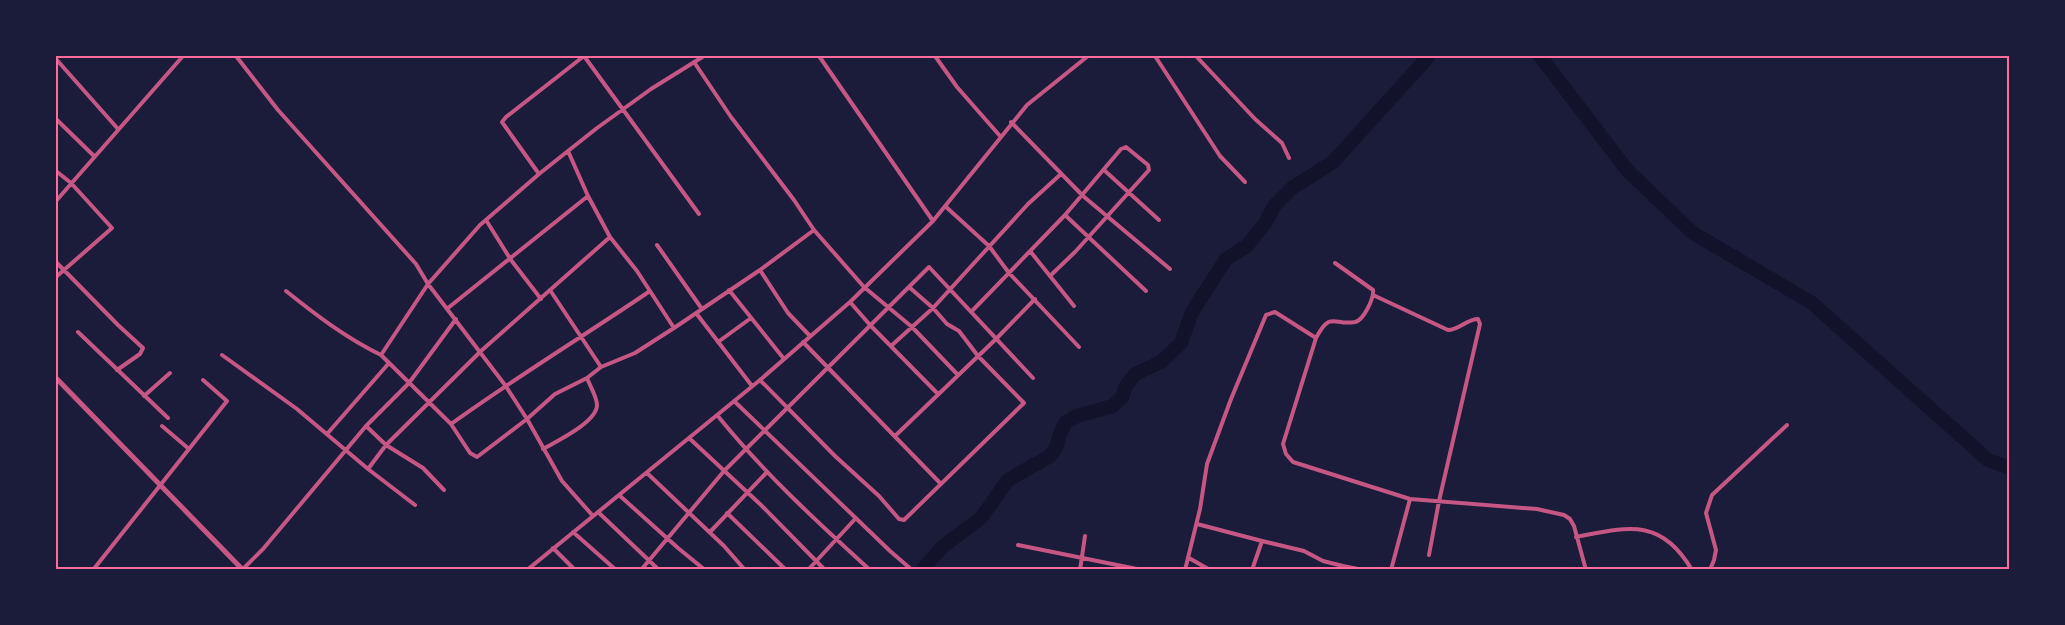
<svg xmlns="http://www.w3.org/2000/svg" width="2065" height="625" font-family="Karla,sans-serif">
<rect width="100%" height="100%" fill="#1b1b3a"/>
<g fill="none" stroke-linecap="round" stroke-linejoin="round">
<path stroke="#12122b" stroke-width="14" d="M1540 56 1627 170 1693 233 1812 303 1988 460 2010 468
M923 569 942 547 981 518 1008 480 1050 456 1056 448 1060 434 1066 422 1077 416 1113 406 1122 397 1126 386 1135 374 1161 362 1181 343 1192 312 1226 259 1247 246 1265 223 1275 205 1292 188 1333 162 1429 56"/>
<path stroke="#c65784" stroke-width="4" d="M236 56 278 110 416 264 428 284 505 385 527 419 562 481 593 516
M584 56 699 214
M819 56 933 221
M935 56 957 87 1000 136
M1155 56 1220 156 1245 182
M1196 56 1255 119 1282 143 1289 158
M56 59 118 129
M694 62 731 117 794 200 814 230 760 270
M56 119 94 156
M1011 122 1083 196 1170 269
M568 151 588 196 610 237 637 271 674 328 760 270 788 313 810 336
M1104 170 1159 220
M56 171 71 183 112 228 56 277
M539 174 502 122 506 117 584 56
M56 201 183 56
M945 206 989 246 1009 273 1079 347
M1065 215 1146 291
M486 220 511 260 541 299
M814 230 864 287 912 327 958 375
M657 245 702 309
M1030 251 1074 306
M56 262 118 325 143 348 140 354 117 370
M729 290 784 359
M286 291C316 315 346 338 381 355L428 284 480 225 539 174 597 128 651 89 704 56
M1373 295 1448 330C1459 330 1467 319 1478 319L1480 324 1439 501 1429 555
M850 302 870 325 938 394
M448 308 588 196
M972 311 1065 215 1121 149 1126 147 1148 165 1149 170 1075 252 1050 276
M696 313 752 386
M78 332 168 418
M1316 338C1331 310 1334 326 1355 322 1364 320 1374 298 1373 290L1335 263
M718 342 751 318
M803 342 941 484
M891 346 933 308 1028 204 1061 174
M222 355 297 409 368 469 415 505
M381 355 451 424 470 453 477 457 527 419 555 394 587 378
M601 367 635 353 674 328
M760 380 835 456 879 496 899 519 904 520 1024 403 978 356 959 331 947 324 933 308 909 287
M144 396 170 373
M734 401 890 551 912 570
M717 415C764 473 815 520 870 570
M451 424C516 377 584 336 650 291
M162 426 189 449
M366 426 386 445 423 468 444 490
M327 434 389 363
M895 436 997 338 1035 299
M689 438 761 505 825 570
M543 449C557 441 597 422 597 405 597 397 590 386 587 378L601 367 550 290
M368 469 386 445 481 351 610 237
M647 473 724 546 745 570
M619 495 678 548 705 570
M598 512 659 570
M727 513 786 570
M1197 524 1262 541
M573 532 616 570
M710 532 767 472
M1576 537C1628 527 1661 517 1692 570
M1018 545 1142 570
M553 548 575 570
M1189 558 1210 570
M243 569 263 549 366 426 409 383 456 319
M93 570 227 401 203 380
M527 570 760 380 850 302 933 221 1027 105 1088 56
M641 570 724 471 929 267 1033 378
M808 570 856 518
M1080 570 1085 536
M1185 570 1200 509 1207 464 1231 399 1266 315 1275 312 1316 338 1283 444 1286 454 1293 462 1410 499 1537 509 1564 515 1570 519 1574 526 1586 570
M1252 570 1262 541 1304 551 1323 561 1343 566 1363 570
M1391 570 1410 499
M1710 570 1714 560 1716 550 1706 513 1712 495 1787 425"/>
<path stroke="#c65784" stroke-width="5" d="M56 378 243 570"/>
</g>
<rect width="2065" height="625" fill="none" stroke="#1b1b3a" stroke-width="114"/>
<rect x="57" y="57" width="1951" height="511" fill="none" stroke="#ff6b9d" stroke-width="2"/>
</svg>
